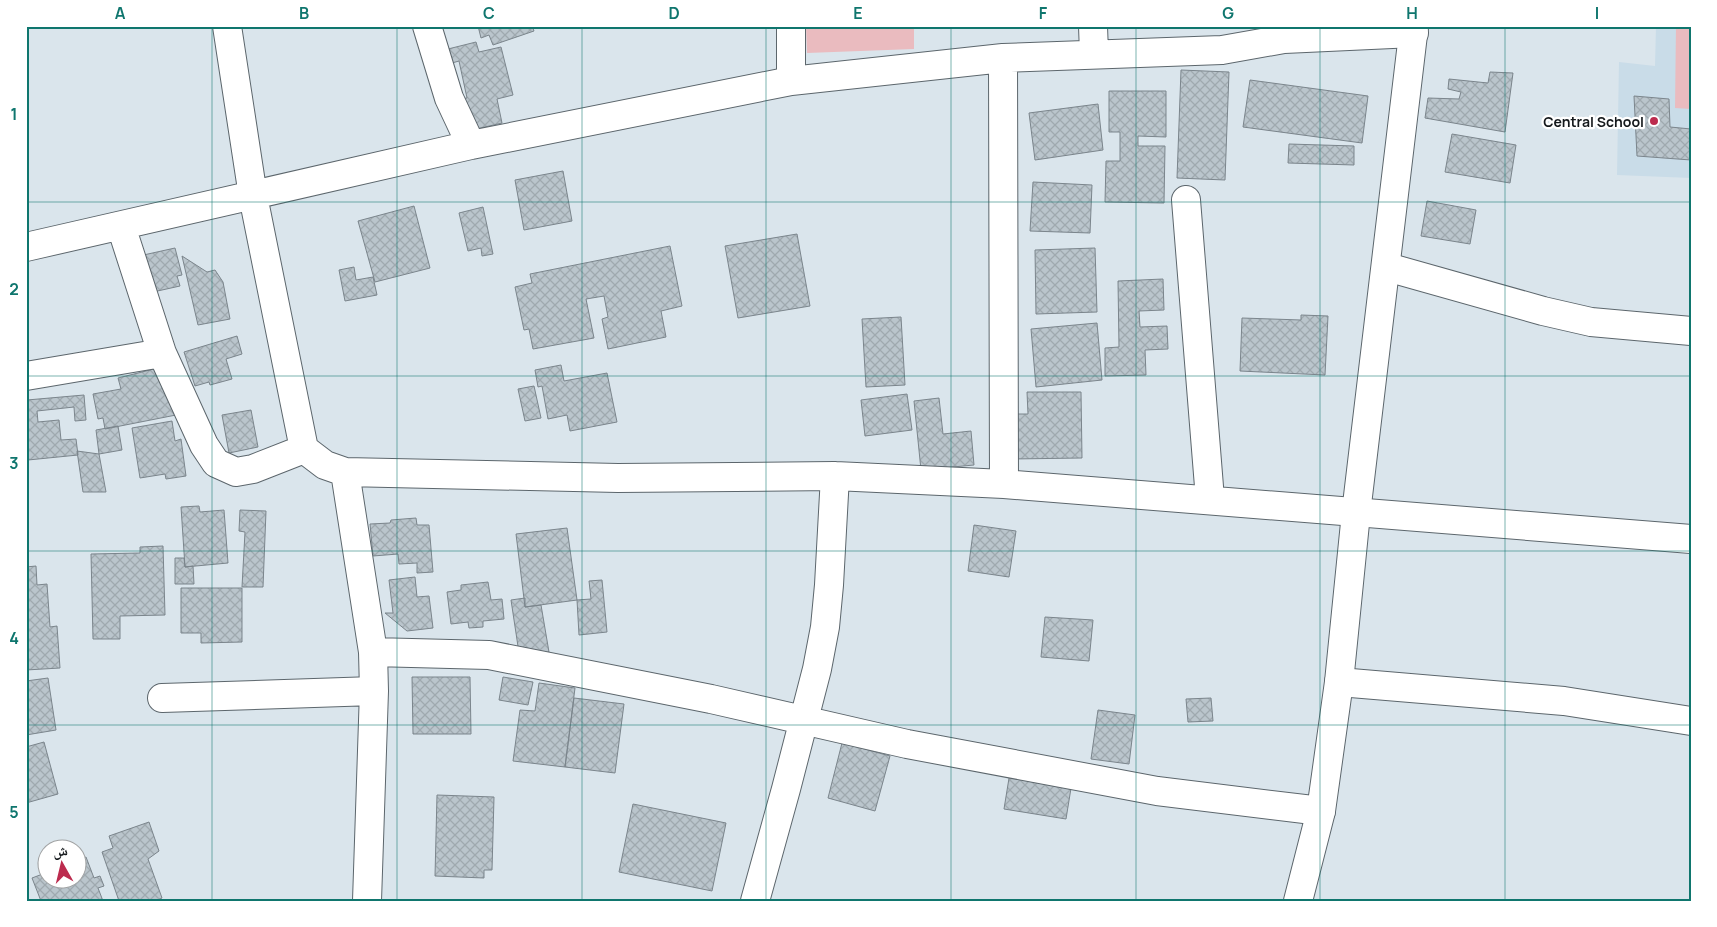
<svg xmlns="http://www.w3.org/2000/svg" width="1717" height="927" font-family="Manrope,'Noto Naskh Arabic',sans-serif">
<defs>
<pattern id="building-cross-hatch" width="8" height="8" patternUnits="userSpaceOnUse" patternTransform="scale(1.25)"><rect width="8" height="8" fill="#bac5cc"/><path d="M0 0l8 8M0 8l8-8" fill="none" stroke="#9fa9af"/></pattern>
</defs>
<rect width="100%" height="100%" fill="#dae5ec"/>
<path fill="#c9dce8" d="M1656 26H1691V178L1617 175 1619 62 1655 66Z"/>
<path fill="#eabbbf" d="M806 26H914V49L807 53Z
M1676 26H1691V109L1675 108Z"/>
<path fill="url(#building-cross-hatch)" stroke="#7b858c" d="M478 26H532L534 31 493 45 489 35 481 38Z
M476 42 479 52 501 47 513 95 497 99 502 123 472 130 461 99 467 98 459 61 452 63 448 49Z
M1181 70 1229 72 1225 180 1177 178Z
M1490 72 1513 73 1505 132 1425 118 1428 98 1459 99 1461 92 1448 89 1449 79 1488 83Z
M1250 80 1368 96 1362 143 1243 127Z
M1109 91H1166V137L1138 136V146H1165L1164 203 1105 202 1106 161H1120V132H1109Z
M1634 96 1669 99 1670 127 1691 129V160L1637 156Z
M1098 104 1103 150 1035 160 1029 113Z
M1452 134 1516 145 1510 183 1445 172Z
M1289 144 1354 146V165L1288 163Z
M563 171 572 221 524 230 515 180Z
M1033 182 1092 185 1090 233 1030 231Z
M1427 201 1476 210 1470 244 1421 236Z
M414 206 430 268 375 282 358 221Z
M483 207 493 254 482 256 481 248 468 251 459 213Z
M797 234 810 306 738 318 725 246Z
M670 246 682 306 661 311 666 337 608 349 602 319 608 317 604 296 586 299 594 338 533 349 529 329 524 330 515 287 532 283 530 274Z
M175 248 182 275 177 276 180 286 153 292 139 256Z
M1095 248 1097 312 1036 314 1035 250Z
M182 256 207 272 215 270 223 282 230 319 198 325Z
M354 267 356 280 373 277 377 295 345 301 339 270Z
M1163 279 1164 310 1139 311 1140 327 1167 326 1168 349 1145 350 1146 375 1105 376V348L1119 347 1118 281Z
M1301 315 1328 316 1325 375 1240 371 1242 318 1301 320Z
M901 317 905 385 866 387 862 319Z
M1097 323 1102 380 1036 387 1031 329Z
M237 336 242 354 226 359 232 379 210 385 209 382 195 386 184 352Z
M561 365 564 381 607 373 617 422 570 431 567 415 548 419 542 386 538 387 535 370Z
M158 368 176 415 105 429 103 418 98 419 93 394 121 389 118 378Z
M534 386 541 418 525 421 518 389Z
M1027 392H1081L1082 458 1012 459 1011 414H1028Z
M907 394 912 430 865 436 861 400Z
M84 395 86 420 75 421 74 407 37 411 38 422 59 420 61 440 76 439 78 455 28 460 26 396 27 400Z
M939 398 943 434 971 431 974 465 921 470 914 401Z
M251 410 258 447 229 453 222 415Z
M172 421 175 441 181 439 186 476 166 479 165 474 140 478 132 428Z
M118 426 122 450 99 454 96 430Z
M77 451 99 454 106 492H83Z
M199 506 200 512 224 510 228 563 185 567 181 507Z
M240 510 266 511 263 587H242L245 532 239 531Z
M416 518 417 525H429L433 572 417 573V563L399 564 398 554 373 556 370 524 390 523 391 520Z
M974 525 1016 531 1009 577 968 571Z
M567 528 577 600 525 607 516 534Z
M163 546 165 615 120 616V639H93L91 554 140 553V547Z
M175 558H184L185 567 193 566 194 584H175Z
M36 566 37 585 47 584 50 627 57 626 60 668 26 670V567Z
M415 577 417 597 429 596 433 628 407 631 385 613H393L389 580Z
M602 580 607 632 579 635 577 600 591 599 589 581Z
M488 582 491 600 502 599 504 619 483 621V627L469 628 468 622 451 624 447 592 461 590V585Z
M181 588H242V642L201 643V633H181Z
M525 598V607L541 605 550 658 519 653 511 600Z
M1045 617 1093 620 1089 661 1041 657Z
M412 677H470L471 734H413Z
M503 677 533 682 528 705 499 700Z
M48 678 56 730 26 735V681Z
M539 683 575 688 565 767 513 761 520 710 535 711Z
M574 698 624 704 615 773 565 767Z
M1211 698 1213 721 1188 722 1186 699Z
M1098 710 1135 715 1129 764 1091 759Z
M44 742 58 794 26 803V747Z
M842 743 890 756 875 811 828 798Z
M1010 772 1072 782 1066 819 1004 809Z
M437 795 494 797 492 870H484V878L435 876Z
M633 804 726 823 712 891 619 872Z
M149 822 159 851 148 859 162 898 155 901H119L102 852 113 848 109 836Z
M86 857 94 878 100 876 104 886 98 888 103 901H41L32 878 48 872V880H78V860Z"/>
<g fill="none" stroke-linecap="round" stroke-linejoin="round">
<g stroke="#5c666c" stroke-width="30">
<path id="minor" d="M227 26 253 196 304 449 325 465 345 472 618 478 835 476 1004 484 1691 539
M427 26 449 98 471 145
M791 26V81
M1093 26 1094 53
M1003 58 1004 484
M1186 200 1210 499
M121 226 162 353 204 445 216 463 236 472 253 469 304 449
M26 247 471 145 791 81 1003 58 1222 50 1284 39 1414 33
M1387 267 1543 311 1591 322 1691 331
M26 376 162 353
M345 472 373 652 374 691 367 901
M373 652 489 655 711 699 907 744 1157 791 1321 811
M1339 682 1564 701 1691 721
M162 698 374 691
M755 901 786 789 817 669 825 627 829 585 835 476"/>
</g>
<g stroke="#5c666c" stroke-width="30">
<path id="tertiary" d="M1298 901 1321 811 1339 682 1356 513 1414 26"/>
</g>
<use href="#minor" stroke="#fff" stroke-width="28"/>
<use href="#tertiary" stroke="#fff" stroke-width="28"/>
</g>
<path fill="none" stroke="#0f766e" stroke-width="1" stroke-opacity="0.55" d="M212 26V901M397 26V901M582 26V901M766 26V901M951 26V901M1136 26V901M1320 26V901M1505 26V901M26 202H1691M26 376H1691M26 551H1691M26 725H1691"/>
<circle fill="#bc2b4e" stroke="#fff" stroke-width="2" cx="1654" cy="121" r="5"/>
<g text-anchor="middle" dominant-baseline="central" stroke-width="4.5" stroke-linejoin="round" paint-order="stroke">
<g font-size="14" font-weight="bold" fill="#15191c" stroke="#fff" text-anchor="end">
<text x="1644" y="121">Central School</text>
</g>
</g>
<rect width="1717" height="927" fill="none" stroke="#ffffff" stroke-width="55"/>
<g transform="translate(62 864) rotate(352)"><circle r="24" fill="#ffffff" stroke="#a1a3a4"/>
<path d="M0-4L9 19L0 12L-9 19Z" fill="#bc2b4e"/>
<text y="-8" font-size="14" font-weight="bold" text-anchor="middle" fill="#15191c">ش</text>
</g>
<rect x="28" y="28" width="1662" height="872" fill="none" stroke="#0f766e" stroke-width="2"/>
<g font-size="16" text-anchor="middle" font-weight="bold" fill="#0f766e">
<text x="120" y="19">A</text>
<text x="304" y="19">B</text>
<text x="489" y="19">C</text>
<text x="674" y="19">D</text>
<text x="858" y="19">E</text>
<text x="1043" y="19">F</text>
<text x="1228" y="19">G</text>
<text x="1412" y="19">H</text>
<text x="1597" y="19">I</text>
<text x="14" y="120">1</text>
<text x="14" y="295">2</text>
<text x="14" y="469">3</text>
<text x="14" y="644">4</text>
<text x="14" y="818">5</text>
</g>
</svg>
